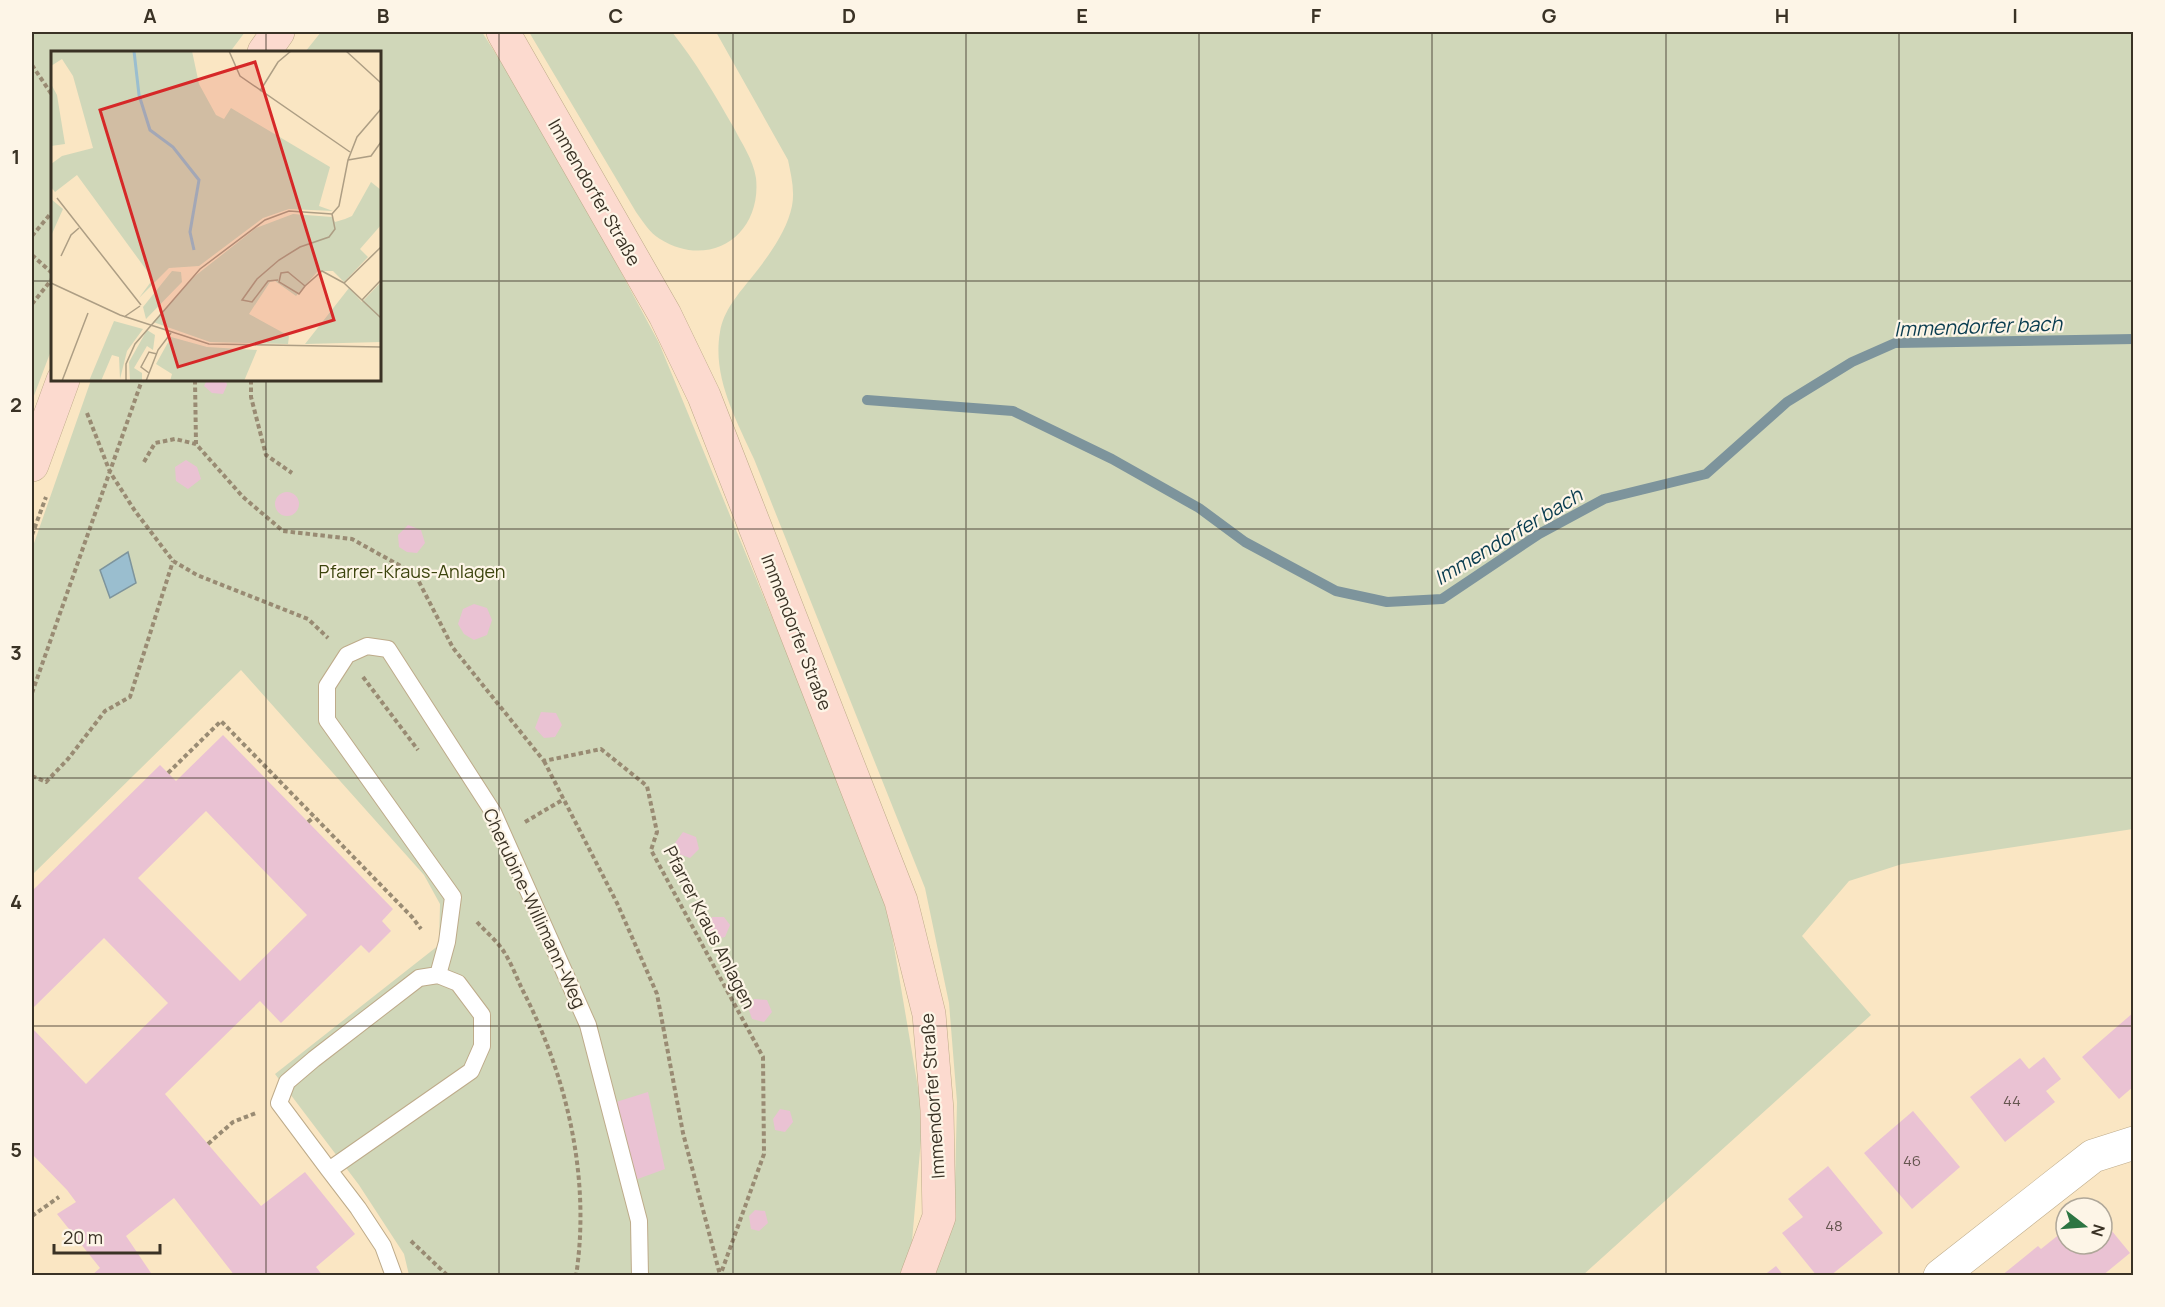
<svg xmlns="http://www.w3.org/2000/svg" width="2165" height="1307" font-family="Manrope,sans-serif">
<rect width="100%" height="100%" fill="#fae6c3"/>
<path fill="#d0d7b9" d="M32 32H245L230 52H52V348L32 401Z
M321 32H482L549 138 659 343 870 855 890 923 923 1117 912 1241 901 1275H409L404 1254 359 1185 275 1074 439 945 440 904 424 875 241 670 32 875V549L91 380H380V52H305Z
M529 32H672C696 62 715 95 734 128 742 144 753 159 756 178 762 235 710 270 660 239 650 233 643 222 636 212Z
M716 32H2133V829L1902 864 1849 881 1802 936 1871 1015 1583 1275H935L954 1224 957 1102 949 1003 925 888 754 459C736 419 712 377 720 332 723 311 739 293 752 277 768 257 787 231 792 206 795 190 791 175 788 160Z"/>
<path fill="#9abecf" stroke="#7d949c" stroke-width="1.5" d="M128 552 136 583 110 598 100 570Z"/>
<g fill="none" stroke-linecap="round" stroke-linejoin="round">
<path stroke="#7d949c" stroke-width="10" d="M867 400 1013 411 1112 459 1199 508 1245 542 1336 591 1387 602 1442 599 1539 534 1604 499 1706 474 1787 402 1852 362 1895 343 2134 339"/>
</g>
<path fill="#eac2d3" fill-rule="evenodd" d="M207 380H226L227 385 223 394 212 393 204 386Z
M186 460 197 467 201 479 188 489 176 481 175 467Z
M275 504a12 12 0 1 1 24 0a12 12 0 1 1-24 0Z
M408 525 421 530 425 543 417 553 407 552 399 547 398 535Z
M474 604 487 608 492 620 487 635 474 640 464 634 458 624 463 609Z
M541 712 556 713 562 725 555 737 544 738 535 728Z
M223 735 393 909 382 921 391 931 369 953 361 945 281 1023 260 1001 165 1094 261 1206 305 1172 355 1234 316 1267 323 1276H235L174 1198 126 1236 153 1276H91L100 1268 57 1214 76 1202 67 1190 32 1154V1028L86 1084 168 1003 104 938 32 1009V891L160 765 176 781ZM206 811 307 915 240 981 138 878Z
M683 832 696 837 699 849 690 858 679 854 675 843Z
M712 917H724L730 925 725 937 715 939 707 928Z
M754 999 767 1000 772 1012 764 1022 752 1019 748 1007Z
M2134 1012V1086L2119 1099 2082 1057Z
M2044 1057 2061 1079 2046 1091 2055 1102 2005 1142 1970 1097 2020 1058 2029 1069Z
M648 1092 665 1169 635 1180 616 1102Z
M780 1109 790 1111 793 1122 785 1132 775 1130 773 1119Z
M1913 1111 1960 1167 1912 1209 1864 1153Z
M1828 1166 1883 1233 1830 1276H1817L1782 1233 1803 1217 1788 1199Z
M755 1210 765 1211 768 1223 759 1231 751 1229 749 1216Z
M2102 1219 2130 1253 2102 1276H2001L2038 1246 2041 1249 2066 1229V1244H2102Z
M1776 1266 1784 1276H1763Z"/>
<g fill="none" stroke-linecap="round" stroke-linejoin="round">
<g stroke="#beab8a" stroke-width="18">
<path id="lane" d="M438 975 447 942 453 897 327 720V686L347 655 367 646 388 649 493 812 588 1025 639 1221 640 1276
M438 975 458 983 482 1015V1046L471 1071 329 1170 279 1103 287 1082 314 1059 419 978Z
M329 1170 358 1208 383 1246 394 1276"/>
</g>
<g stroke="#beab8a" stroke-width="34">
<path id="street" d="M1940 1276 2093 1156 2134 1143"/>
</g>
<g stroke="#beab8a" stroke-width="34">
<path id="secondary" d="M503 32 665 315 704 396 901 901 929 1014 937 1110 939 1217 917 1276
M264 52 278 32
M32 465 63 380"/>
</g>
<path stroke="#998b73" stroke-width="4" stroke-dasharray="4.5 3" stroke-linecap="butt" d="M32 65 52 95
M32 236 52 212
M32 255 52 273
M32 304 52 279
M195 380 196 444 243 497 283 531 352 539 415 574 453 648 544 761 601 749 647 786 657 832 651 850 763 1057 764 1154 720 1276
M251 380V397L266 455 292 473
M87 413 110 472 135 511 173 561 197 575 308 619 328 638
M144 462 155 443 175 439 196 444
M32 535 46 497
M363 677 418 750
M32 693 142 380
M544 761 617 903 657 994 683 1133 720 1275
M168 773 221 721 412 917 421 929
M32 776 46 782 68 759 105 711 130 697 173 561
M308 822 314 817
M525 822 564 799
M477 922C485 931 495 939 502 949 510 960 516 976 522 989 567 1076 591 1178 576 1276
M208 1144 233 1122 256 1113
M32 1216 59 1197
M411 1241 448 1276"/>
<use href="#lane" stroke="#fff" stroke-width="16"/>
<use href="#street" stroke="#fff" stroke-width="33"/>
<use href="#secondary" stroke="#fcdacf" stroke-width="33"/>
</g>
<path fill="none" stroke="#3a3225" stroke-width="1.5" stroke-opacity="0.55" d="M266 32V52M499 32V1276M733 32V1276M966 32V1276M1199 32V1276M1432 32V1276M1666 32V1276M1899 32V1276M32 281H52M380 281H2134M266 380V1276M32 529H2134M32 778H2134M32 1026H2134"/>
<g text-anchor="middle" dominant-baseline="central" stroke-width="4.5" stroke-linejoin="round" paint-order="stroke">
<g font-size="15" fill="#665650">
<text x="2012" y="1100">44</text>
<text x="1912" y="1160">46</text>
<text x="1834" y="1225">48</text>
</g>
<g font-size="18" fill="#3a3225" stroke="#fdf5e7">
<text transform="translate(595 192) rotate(60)">Immendorfer Straße</text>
<text transform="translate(797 632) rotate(69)">Immendorfer Straße</text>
<text transform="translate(535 908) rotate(65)">Cherubine-Willimann-Weg</text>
<text transform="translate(710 927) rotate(63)">Pfarrer Kraus Anlagen</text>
<text transform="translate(932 1096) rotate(-94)">Immendorfer Straße</text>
</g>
<g font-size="18" fill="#3c440d" stroke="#fdf5e7">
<text x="412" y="571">Pfarrer-Kraus-Anlagen</text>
</g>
<g font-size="20" font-style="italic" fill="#093c4f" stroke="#fdf5e7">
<text transform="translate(1978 326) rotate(-2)">Immendorfer bach</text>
<text transform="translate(1508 536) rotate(-31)">Immendorfer bach</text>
</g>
</g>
<g transform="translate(51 51)">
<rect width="330" height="330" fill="#fae6c3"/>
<path d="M0 0H141L148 33 165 64 173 68 180 57 279 116 268 155 282 160 238 158 212 167 148 215 118 217 88 247 102 228 26 124 4 141 0 136V113L11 105 42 97 22 25 11 8 0 15ZM0 33 6 44 14 93 0 95ZM320 131 330 139V174L309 198 317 206 293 231 282 220H267L245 245 224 230 219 231 198 263 238 285 237 293 159 291 102 271 144 225 205 177 242 163 281 166 284 171 294 168 301 165ZM0 148 12 158 0 185ZM121 220 130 221 131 231 95 268 92 256ZM330 231V291L254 293 298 237 311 251ZM63 270 92 278 76 300 69 328 68 306 61 304 50 330H38ZM96 279 104 284 102 299 96 295 83 317 91 322V330H79L78 311ZM120 286 156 296 206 299 193 330H119L121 323 105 313Z" fill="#d0d7b9"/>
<path fill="none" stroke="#9abecf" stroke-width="3" d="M83 0 88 44 99 79 122 96 148 129 139 181 143 199"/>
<path fill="none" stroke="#ad9e84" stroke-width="1.5" d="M178 0 189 25 299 101M295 0 330 32M209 40 227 11 240 0M297 109 320 105 330 91M6 147 90 254M281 163 288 155 297 109 306 86 330 58M10 205 20 184 28 177M237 221 254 235 248 243 228 231 230 222ZM227 229 217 230 201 251 191 249 206 228 228 209 249 196 278 186 284 178 281 163M0 232 69 264 158 293 330 296M293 232 330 267M254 235 271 220 293 232 330 196M311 249 330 229M73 266 89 255M98 322 90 316 98 301 106 303M11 330 37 262M75 330V313L84 293 149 218 214 169 238 160 281 163M95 330 107 299 120 282"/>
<path fill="#d62828" fill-opacity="0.15" stroke="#d62828" stroke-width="3" d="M204 11 283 269 127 316 49 59Z"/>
<rect width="330" height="330" fill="none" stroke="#3a3225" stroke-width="3"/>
</g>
<rect width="2165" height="1307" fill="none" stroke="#fdf5e7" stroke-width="66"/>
<g transform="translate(2084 1226) rotate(107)"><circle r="28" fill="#fdf5e7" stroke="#afa799" stroke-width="1.5"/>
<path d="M0-4.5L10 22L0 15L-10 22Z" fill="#2c7542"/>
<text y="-9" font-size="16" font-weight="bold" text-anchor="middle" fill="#3a3225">N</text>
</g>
<path d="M54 1244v9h106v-9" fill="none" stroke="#3a3225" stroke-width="3"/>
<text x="63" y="1244" font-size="18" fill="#3a3225" stroke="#fdf5e7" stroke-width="4.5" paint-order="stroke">20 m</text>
<rect x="33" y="33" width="2099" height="1241" fill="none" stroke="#3a3225" stroke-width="2"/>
<g font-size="20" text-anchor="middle" font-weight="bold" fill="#3a3225">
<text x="150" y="23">A</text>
<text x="383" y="23">B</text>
<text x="616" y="23">C</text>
<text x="849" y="23">D</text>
<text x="1082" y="23">E</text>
<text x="1316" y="23">F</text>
<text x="1549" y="23">G</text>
<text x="1782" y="23">H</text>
<text x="2015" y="23">I</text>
<text x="16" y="164">1</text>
<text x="16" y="412">2</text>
<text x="16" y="660">3</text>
<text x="16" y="909">4</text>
<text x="16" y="1157">5</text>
</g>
</svg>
